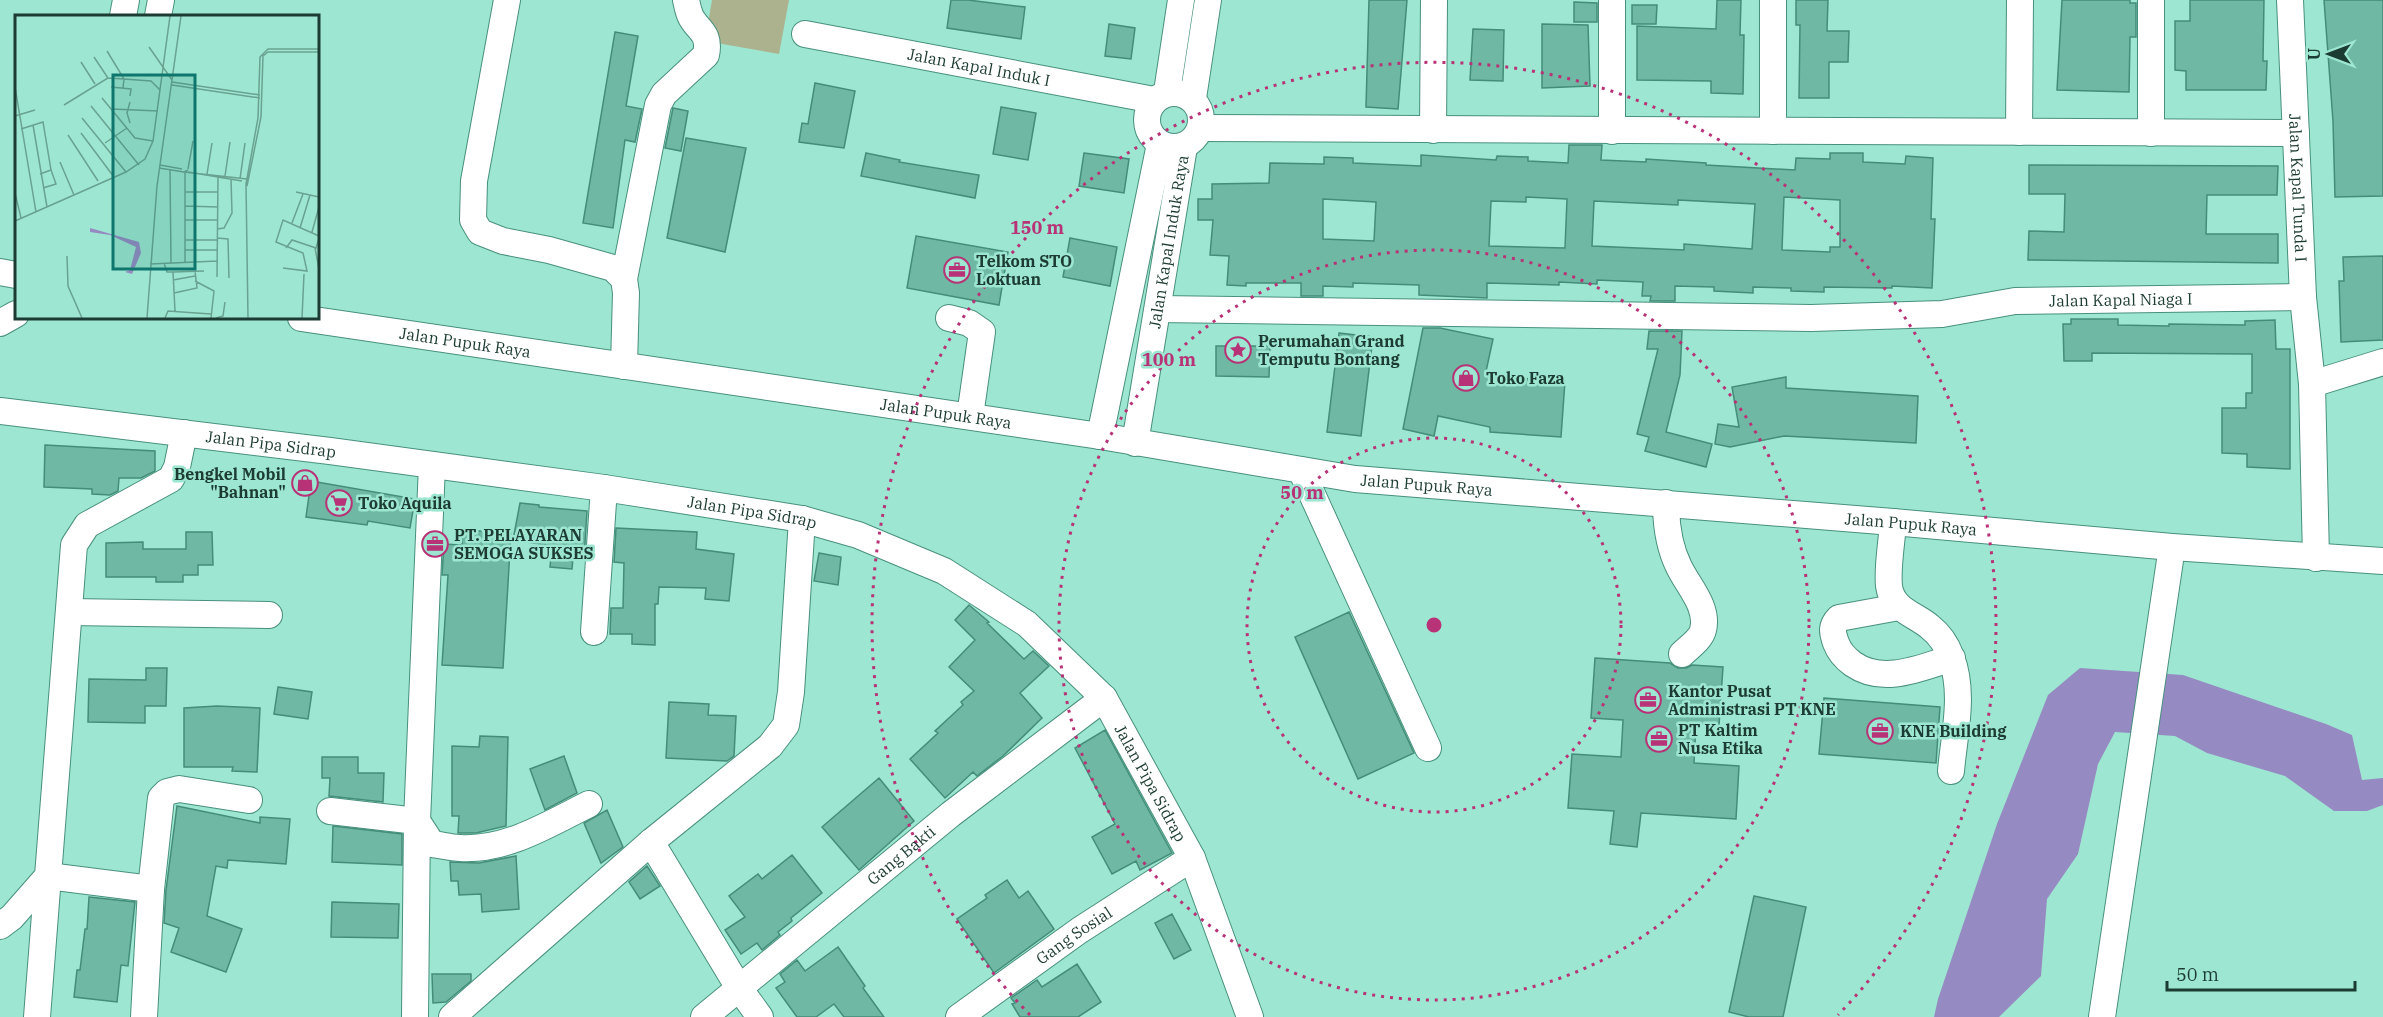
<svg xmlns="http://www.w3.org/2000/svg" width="2383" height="1017" font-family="'IBM Plex Serif',serif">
<rect width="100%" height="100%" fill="#9de6d1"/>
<path fill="#adb28e" d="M712 0H789L779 54 705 41Z"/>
<path fill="#968ac2" d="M2080 668 2183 675 2326 724 2352 735 2362 780 2383 778V805L2367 811H2334L2285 776 2207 753 2175 736 2115 732 2098 764 2078 854 2047 899 2041 976 1999 1017H1934L1938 999 1997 824 2048 695Z"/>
<path fill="#6fb8a3" stroke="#448d79" stroke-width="1.5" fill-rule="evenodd" d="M951 0H968L1025 7 1021 39 947 28Z
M1369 0H1407L1398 109 1366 107Z
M1717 0H1741L1740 35H1744L1743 94 1711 93V81L1637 80V26L1716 29Z
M1796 0H1828L1827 31H1849L1848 62H1829V98H1799L1800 25H1796Z
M2062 0H2130V3H2136V37H2130L2129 92 2057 90Z
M2190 0H2264L2263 61H2267L2266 90H2186V71L2175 70V21H2190Z
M2324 0H2383V196L2335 197 2333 121Z
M1574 2 1597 3V22H1574Z
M1632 5H1657L1656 24H1632Z
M1109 24 1135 28 1131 59 1105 56Z
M1542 24 1588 25 1590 86 1542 88Z
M1473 29 1504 30 1503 81 1470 80Z
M615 32 638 36 626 106 642 109 635 142 625 140 613 228 583 223Z
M815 83 855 91 844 148 799 142 802 123 808 124Z
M1001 107 1036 113 1028 160 993 154Z
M673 108 688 111 681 151 665 148Z
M686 138 746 148 725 252 667 238Z
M1569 145H1602L1601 160 1646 162V159L1706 163V165L1795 170 1796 158 1830 159V153H1863V162L1905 164 1906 156 1933 158 1931 219H1935L1932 288 1892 286V288L1824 287V292L1791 291V288L1753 287V293L1714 291V287L1675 286V301H1650L1651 296H1642L1643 282 1597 280V284L1559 282V285L1487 283V298L1419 295V285L1353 283V287L1323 286V296H1301V283H1246V286L1227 285 1229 256 1210 255 1213 220H1198V199H1212V184L1269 183 1270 163 1324 164V157L1353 158V163L1421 166V155L1496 160 1497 156 1528 157V161L1568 163ZM1526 197 1567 199 1565 248 1489 246 1491 201 1526 202ZM1784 197 1840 200V247H1830V252L1782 250ZM1323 199 1376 202 1374 241 1323 239ZM1678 200 1755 204 1752 249 1684 244V250L1592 246 1594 201 1678 205Z
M866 153 900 160 899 162 979 175 975 198 861 176Z
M1084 153 1129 159 1124 193 1079 186Z
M2029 165 2278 166 2277 195H2207L2206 234H2278V263L2028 260 2029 231 2064 232 2065 194H2029Z
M916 236 1008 252 999 305 907 288Z
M1070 238 1117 247 1110 286 1063 277Z
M2383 256V340L2341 342 2339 281H2344L2343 257Z
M2071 319H2118V325L2169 326V324L2245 325V321L2275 320 2276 349H2290V469L2247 467V454L2222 453V408H2246V393H2252V354L2092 353V361H2064L2063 324H2071Z
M1423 328H1440L1493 339 1485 376 1565 381 1561 437 1490 432V427L1438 416 1434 436 1403 429Z
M1649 331H1682L1680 375 1666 432 1712 444 1706 467 1645 451 1649 437 1637 434 1658 349H1647Z
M1339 333 1373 337 1361 436 1327 432Z
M1216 346H1270L1269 377 1216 376Z
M1786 377V388L1918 396 1916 443 1784 436 1730 447 1715 444 1718 424 1739 427 1732 387Z
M45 445 155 451V471L141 478H119L118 491 110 495 92 494V489L44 487Z
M311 481 415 499 410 528 368 521 367 525 306 517Z
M520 503 539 505V507L587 511 584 559 573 558 572 569 550 567 552 546 513 540Z
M616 528 697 532 696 549 734 554 729 601 705 599 706 588 659 587 658 604H655V645L632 644V634H610L611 608H623L624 563 614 562Z
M463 530 511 533 503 668 442 665 448 575H442L444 544 462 545Z
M186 532H212L213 565H198V575H183V582H156V577H106V543L143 542V549H186Z
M819 553 841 557 838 585 814 581Z
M969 605 989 622 987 623 1024 659 1033 651 1049 666 1020 693 1042 718 1003 756 977 776 973 772 945 798 910 759 938 733 935 731 963 705 961 702 974 691 949 667 975 640 955 620Z
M1349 612 1414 753 1358 779 1295 637Z
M1595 658 1670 663 1678 668H1686L1692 665 1723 667 1719 725 1696 724 1694 763 1739 766 1736 819 1641 813 1637 847 1610 844 1614 811 1568 808 1572 754 1621 757 1623 720 1591 718Z
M146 668H167L166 706H145V723L88 722 89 679 146 680Z
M278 687 312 692 308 719 274 714Z
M1824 698 1940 707 1936 763 1819 754Z
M669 702 709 704 708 715 736 716 734 756 727 761 666 758Z
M217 706 260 708 257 772 232 771 233 767H184V708Z
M1105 730 1172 853 1140 870 1136 861 1112 874 1092 837 1115 824 1075 748Z
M480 736 508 737 506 826 476 833H458L459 816H452V746L479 747Z
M564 756 577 793 545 810 530 769Z
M322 757H358V773H384L383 802 329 796 330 778H322Z
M879 778 914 821 859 870 822 827Z
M177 806 260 823V817L290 819 286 864 228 860 227 868 216 866 207 916 242 929 226 972 171 952 179 928 164 923 166 890Z
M607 810 623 847 601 863 584 823Z
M333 826 402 834V865L332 862Z
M792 855 822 893 791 918 792 921 778 932 780 935 762 950 757 943 741 954 725 930 745 917 729 896 758 874 762 879Z
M516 856 519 909 482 912 481 894 459 895 458 881H451L450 862 479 863Z
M647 866 660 886 640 899 629 882Z
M1007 880 1019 898 1028 891 1054 929 994 973 957 919 987 898 985 895Z
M1754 896 1806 907 1783 1017H1749L1729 1012Z
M89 897 135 902 128 966 121 965 117 1002 74 997 77 970H80L85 929H87Z
M332 902 399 904 398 938 331 937Z
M1172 914 1191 950 1174 959 1155 923Z
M838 947 865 986 863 988 884 1017H844L834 1004 816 1017H797L776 988 785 982 780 974 797 960 805 971Z
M1077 964 1101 1002 1078 1017H1020L1012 1004 1015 1003 1011 998 1037 980 1042 987Z
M432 974H471V981L446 1002 433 1003Z"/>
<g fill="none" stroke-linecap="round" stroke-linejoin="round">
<g stroke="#48907d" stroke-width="28">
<g id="minor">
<path d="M507 0 474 181 473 220 480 232 503 241 549 250 613 268 624 279 626 293 624 366"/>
<path id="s1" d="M2290 0 2303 297 2312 384 2316 558"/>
<path d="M123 16 126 0"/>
<path d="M158 16 161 0"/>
<path id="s2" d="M805 34 1154 100"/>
<path d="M1167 92 1181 0"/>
<circle cx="1174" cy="120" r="27"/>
<path d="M1193 98 1208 0"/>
<path d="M1201 128 2296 133"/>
<path d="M1433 130 1434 0"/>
<path d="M1612 131V0"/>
<path d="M1773 131V0"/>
<path d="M2019 132 2020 0"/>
<path d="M2151 133V0"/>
<path d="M0 272 16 275"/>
<path d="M624 279 658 105 664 94 706 55C711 31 696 30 690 15 688 10 687 5 686 0"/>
<path id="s3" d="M1158 309 1811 318 1942 314 2015 301 2303 297"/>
<path id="s4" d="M301 318 1100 436 1355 479 1893 522 2172 547 2383 561"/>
<path d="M949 318 969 323 982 332 970 416"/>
<path d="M0 323 16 314"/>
<path d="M2312 384 2383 362"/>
<path id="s5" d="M0 411 330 451 604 488 802 519 858 535 944 571 1027 624 1104 698 1192 858 1250 1017"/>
<path d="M1100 436 1160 144"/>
<path id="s6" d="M1135 443 1184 147"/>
<path d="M1301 470 1428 748"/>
<path d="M1666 503C1666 524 1669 547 1679 567 1688 586 1709 607 1703 630 1701 639 1688 648 1682 654"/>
<path d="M1893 522C1892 542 1887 566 1889 586 1892 610 1915 614 1930 627 1939 634 1947 646 1951 657 1965 693 1954 735 1951 771"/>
<path d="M1899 607 1839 618C1831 626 1832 632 1836 643 1839 651 1846 659 1853 664 1883 685 1920 668 1952 658"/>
<path d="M69 612 269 615"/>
<path d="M594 632 604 488"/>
<path d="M330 811 417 821 432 844C441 845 451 848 460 848 506 851 549 824 589 804"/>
<path d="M651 842 739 988 760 1017"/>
<path d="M0 926 12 917 48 876 74 545 87 525 171 479 177 467 184 433"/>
<path d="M37 1017 48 876 151 889"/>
<path d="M144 1017 151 889 161 798 167 792 179 789 249 800"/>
<path d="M415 1017 417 821 432 465"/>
<path d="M452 1017 651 842 770 746 786 725 791 692 802 519"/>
<path id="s7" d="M704 1017 951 814 1104 698"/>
<path id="s8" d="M959 1017 1080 930 1192 858"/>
<path d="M2102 1017 2172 547"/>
</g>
</g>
<use href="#minor" stroke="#fff" stroke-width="26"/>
</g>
<g fill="none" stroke="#b73276" stroke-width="3" stroke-dasharray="3 6">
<circle cx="1434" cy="625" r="187"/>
<circle cx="1434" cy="625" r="375"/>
<path d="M1030 1015A562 562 0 1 1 1838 1015"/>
</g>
<defs>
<g id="office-ring" transform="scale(1.35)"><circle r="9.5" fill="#9de6d1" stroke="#b73276" stroke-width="1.5"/><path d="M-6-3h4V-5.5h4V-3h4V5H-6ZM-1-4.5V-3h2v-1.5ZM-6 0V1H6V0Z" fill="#b73276"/></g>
<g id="sight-ring" transform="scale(1.35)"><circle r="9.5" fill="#9de6d1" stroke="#b73276" stroke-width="1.5"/><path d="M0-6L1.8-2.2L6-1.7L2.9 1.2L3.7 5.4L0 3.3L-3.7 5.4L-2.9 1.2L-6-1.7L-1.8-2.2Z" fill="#b73276"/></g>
<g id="shop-ring" transform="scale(1.35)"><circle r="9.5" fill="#9de6d1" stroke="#b73276" stroke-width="1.5"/><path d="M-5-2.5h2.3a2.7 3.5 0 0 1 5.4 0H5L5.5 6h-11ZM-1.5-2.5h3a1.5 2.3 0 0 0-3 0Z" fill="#b73276"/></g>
<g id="supermarket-ring" transform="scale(1.35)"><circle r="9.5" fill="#9de6d1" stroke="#b73276" stroke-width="1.5"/><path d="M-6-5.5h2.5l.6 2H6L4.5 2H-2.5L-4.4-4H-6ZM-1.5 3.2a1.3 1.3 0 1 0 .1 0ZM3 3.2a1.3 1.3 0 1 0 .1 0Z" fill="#b73276"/></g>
</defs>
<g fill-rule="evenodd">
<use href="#office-ring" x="957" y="270"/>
<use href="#sight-ring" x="1238" y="350"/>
<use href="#shop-ring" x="1466" y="378"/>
<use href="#shop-ring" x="305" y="483"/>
<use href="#supermarket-ring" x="339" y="503"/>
<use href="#office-ring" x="435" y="544"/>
<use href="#office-ring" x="1648" y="700"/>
<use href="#office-ring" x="1880" y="731"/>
<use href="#office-ring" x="1659" y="739"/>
</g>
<g text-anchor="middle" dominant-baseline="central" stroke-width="5" stroke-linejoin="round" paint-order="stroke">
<g font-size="16" fill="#1c3b32" stroke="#9de6d1">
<text stroke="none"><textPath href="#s2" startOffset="177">Jalan Kapal Induk I</textPath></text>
<text stroke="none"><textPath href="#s1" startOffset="188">Jalan Kapal Tunda I</textPath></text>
<text stroke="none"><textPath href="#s6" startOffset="204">Jalan Kapal Induk Raya</textPath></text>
<text stroke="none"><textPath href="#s3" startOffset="964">Jalan Kapal Niaga I</textPath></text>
<text stroke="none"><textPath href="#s4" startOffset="166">Jalan Pupuk Raya</textPath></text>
<text stroke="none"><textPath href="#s4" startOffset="652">Jalan Pupuk Raya</textPath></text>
<text stroke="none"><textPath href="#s5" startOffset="273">Jalan Pipa Sidrap</textPath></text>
<text stroke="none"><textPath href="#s4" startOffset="1138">Jalan Pupuk Raya</textPath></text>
<text stroke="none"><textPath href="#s5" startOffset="759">Jalan Pipa Sidrap</textPath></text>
<text stroke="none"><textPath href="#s4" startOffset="1624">Jalan Pupuk Raya</textPath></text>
<text stroke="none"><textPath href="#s5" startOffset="1263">Jalan Pipa Sidrap</textPath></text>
<text stroke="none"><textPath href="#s7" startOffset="255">Gang Bakti</textPath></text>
<text stroke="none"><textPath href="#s8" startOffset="141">Gang Sosial</textPath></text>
</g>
<g font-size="16" font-weight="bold" fill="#1c3b32" stroke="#9de6d1" text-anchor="start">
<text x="976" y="261">Telkom STO<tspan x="976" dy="18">Loktuan</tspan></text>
<text x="1258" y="341">Perumahan Grand<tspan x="1258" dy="18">Temputu Bontang</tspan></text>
<text x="1486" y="378">Toko Faza</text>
<text x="286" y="474" text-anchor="end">Bengkel Mobil<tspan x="286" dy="18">"Bahnan"</tspan></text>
<text x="358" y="503">Toko Aquila</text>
<text x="454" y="535">PT. PELAYARAN<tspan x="454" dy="18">SEMOGA SUKSES</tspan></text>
<text x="1668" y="691">Kantor Pusat<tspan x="1668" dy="18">Administrasi PT KNE</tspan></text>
<text x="1678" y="730">PT Kaltim<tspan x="1678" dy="18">Nusa Etika</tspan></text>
<text x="1900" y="731">KNE Building</text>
</g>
</g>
<g transform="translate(15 15)">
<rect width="304" height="304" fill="#9de6d1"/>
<path d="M75 213 124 227 126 238 117 259 110 257 115 255 121 232 95 220 75 217Z" fill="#968ac2"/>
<path fill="none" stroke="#69a291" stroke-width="1.5" d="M134 32 157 65M92 36 109 64 136 66 145 75M66 47 80 69M93 63 109 64 108 73M157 67 245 80M157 70 245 83M0 72 21 197M96 72 116 74 115 81M87 83 120 123 138 126M115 87 112 98 115 108M49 90 93 63 79 42M76 91 124 150M97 94 143 96M0 101 20 95M67 103 111 157M18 110 32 192M6 114 28 107 36 155 25 159M66 118 99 162M53 120 83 166M90 128 112 113M45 147 59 180M145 150 167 154M144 153 169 157M173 154 178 126M155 155 156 248M173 155 169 157 232 164M173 157 227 166M192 159 197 128M210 161 215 127M225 164 230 128M232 171 246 102 248 41 253 37H304M28 173 41 169 36 155M170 177H203M281 177 304 182M0 178 6 203M170 191 203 192M170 205H202M0 206 111 157 130 144 138 126 155 1M277 208 288 179M285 213 295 180M202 214 209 213 217 198 216 164M297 217 304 192M202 223 213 224 214 263M170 225H202M271 233 277 225 301 233 304 223M300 233 304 254M170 235H202M52 241 53 271 67 303M170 247V158M149 248 152 257H158L160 296M135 249 202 246M268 253 292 256 288 238 261 227 268 205 304 221M158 257 189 256M202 262 203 162M158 265 180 261M180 266 199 276 196 303M159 278 182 273 180 256M132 303 142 171 166 1M150 303 153 296 196 299M201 303 208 301 210 287M233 303 231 169 243 103 245 42 253 34H304M287 303 289 259"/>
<path fill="#0f766e" fill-opacity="0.15" stroke="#0f766e" stroke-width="3" d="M98 60H180V254H98Z"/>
<rect width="304" height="304" fill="none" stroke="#1c3b32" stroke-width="3"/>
</g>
<circle cx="1434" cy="625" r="9" fill="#b73276" stroke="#9de6d1" stroke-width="3"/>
<g font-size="18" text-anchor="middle" font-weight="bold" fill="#b73276" stroke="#9de6d1" stroke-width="5" stroke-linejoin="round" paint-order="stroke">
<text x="1037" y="234">150 m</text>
<text x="1169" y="366">100 m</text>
<text x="1302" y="499">50 m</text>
</g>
<g transform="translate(2329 54) rotate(270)" stroke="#9de6d1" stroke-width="4.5" paint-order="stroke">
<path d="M0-4.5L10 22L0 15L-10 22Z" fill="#1c3b32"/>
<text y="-9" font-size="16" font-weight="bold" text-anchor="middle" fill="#1c3b32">U</text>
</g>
<path d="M2167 981v9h188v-9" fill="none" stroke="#1c3b32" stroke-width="3"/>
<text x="2176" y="981" font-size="18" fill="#1c3b32" stroke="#9de6d1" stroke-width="4.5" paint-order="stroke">50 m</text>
</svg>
